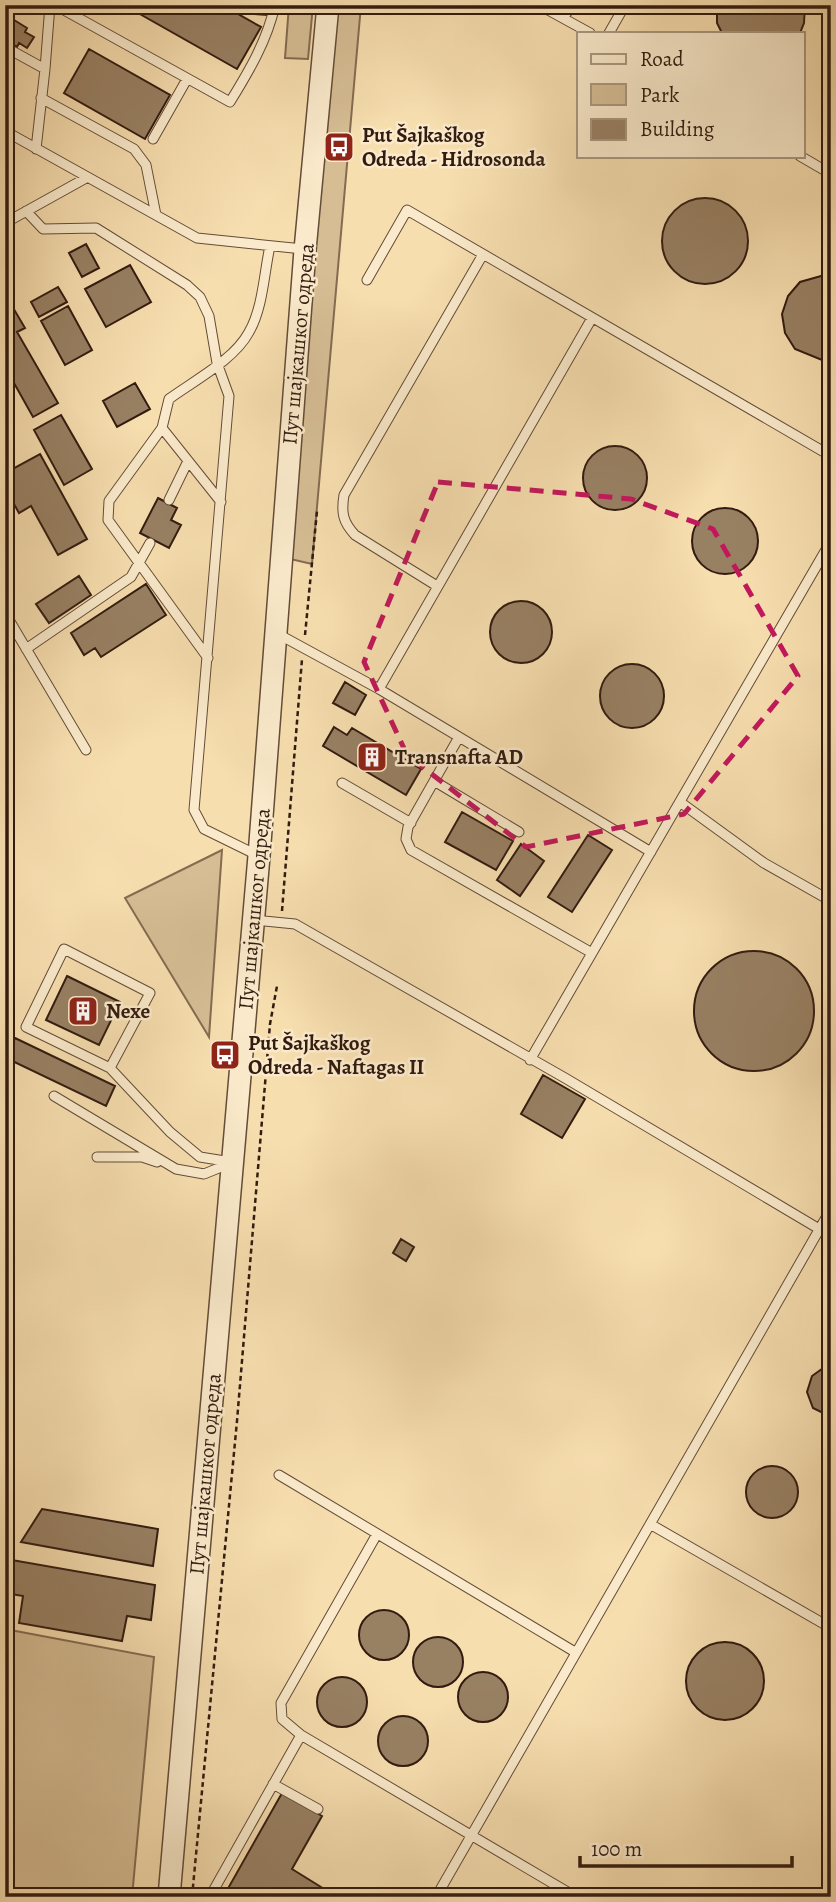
<svg xmlns="http://www.w3.org/2000/svg" width="836" height="1902" font-family="Alegreya,serif">
<rect width="100%" height="100%" fill="#f7deaf"/>
<filter id="stains"><feTurbulence type="fractalNoise" baseFrequency=".00286" numOctaves="4"/><feColorMatrix values="0 0 0 0 .2 0 0 0 0 .09 0 0 0 0 .02 0 0 0 .5 -.17"/></filter>
<radialGradient id="worn" r=".72"><stop offset=".6" stop-color="#630" stop-opacity="0"/><stop offset="1" stop-color="#630" stop-opacity=".3"/></radialGradient>
<path fill="#d6bd94" stroke="#846c52" stroke-width="2" d="M289 5H313L308 59 285 58Z
M337 5H361L312 564 286 558Z
M222 850 209 1037 125 898Z
M5 1629 154 1657 132 1897H5Z"/>
<path fill="#988063" stroke="#321b10" stroke-width="2" d="M124 5H222L261 27 237 69Z
M243 5H267V15L242 13Z
M717 5H805L804 23 800 33H722L717 23Z
M6 15 27 28 25 32 34 37 27 48 19 43 17 47 5 39Z
M89 49 170 95 145 139 64 93Z
M662 241a43 43 0 1 1 86 0a43 43 0 1 1-86 0Z
M86 244 99 268 82 277 69 253Z
M130 265 151 302 106 327 85 289Z
M828 274 831 275V360H822L795 349 785 333 782 314 788 296 800 282Z
M58 287 67 302 39 317 31 302Z
M5 294 25 328 17 332 58 403 33 417 5 367Z
M68 306 92 350 65 365 41 321Z
M135 383 150 409 117 427 103 401Z
M61 415 92 469 64 485 34 430Z
M583 478a32 32 0 1 1 64 0a32 32 0 1 1-64 0Z
M40 454 87 539 58 555 31 506 19 513 5 488V473Z
M158 498 177 508 171 520 181 525 169 548 140 533Z
M692 541a33 33 0 1 1 66 0a33 33 0 1 1-66 0Z
M79 576 91 595 49 623 36 604Z
M146 584 166 615 101 657 95 648 84 655 71 633Z
M490 632a31 31 0 1 1 62 0a31 31 0 1 1-62 0Z
M600 696a32 32 0 1 1 64 0a32 32 0 1 1-64 0Z
M345 682 366 695 355 715 333 703Z
M334 727 347 735 352 728 421 769 406 795 323 746Z
M462 812 513 841 496 870 445 842Z
M588 835 612 850 572 912 548 897Z
M521 844 544 861 520 896 497 880Z
M694 1011a60 60 0 1 1 120 0a60 60 0 1 1-120 0Z
M67 976 120 1002 99 1045 46 1020Z
M15 1038 115 1086 106 1106 6 1058Z
M543 1075 585 1099 562 1138 521 1114Z
M401 1239 414 1247 406 1261 393 1253Z
M826 1366H831V1417L813 1408 807 1392 812 1376Z
M746 1492a26 26 0 1 1 52 0a26 26 0 1 1-52 0Z
M42 1509 158 1529 153 1566 21 1542Z
M6 1559 155 1585 151 1620 127 1616 122 1641 19 1623 23 1596 5 1593Z
M359 1635a25 25 0 1 1 50 0a25 25 0 1 1-50 0Z
M413 1662a25 25 0 1 1 50 0a25 25 0 1 1-50 0Z
M686 1681a39 39 0 1 1 78 0a39 39 0 1 1-78 0Z
M458 1697a25 25 0 1 1 50 0a25 25 0 1 1-50 0Z
M317 1702a25 25 0 1 1 50 0a25 25 0 1 1-50 0Z
M378 1741a25 25 0 1 1 50 0a25 25 0 1 1-50 0Z
M282 1793 322 1816 292 1869 337 1897H235L226 1892Z"/>
<g fill="none" stroke-linecap="round" stroke-linejoin="round">
<g stroke="#634c38" stroke-width="11">
<path id="service" d="M55 5 230 102C249 71 267 41 275 5
M539 5 590 33
M563 18 572 5
M609 33 625 5
M5 47 45 69 36 149
M45 69 50 5
M41 98 134 149 146 165 156 215
M5 131 197 238 303 249
M153 139 187 79
M800 156 831 174
M26 211 43 229 96 228 187 285 200 297 209 316 217 363 229 396 194 810 204 829 257 855
M5 223 86 178
M367 280 407 210 831 456
M162 428 221 502
M169 500 188 461
M820 560 831 566
M437 586 355 535C343 522 341 513 344 495L482 256
M5 613 86 750
M278 634 379 689 651 852
M26 649 131 577 150 543
M208 658 108 520 109 501 162 428 169 399C195 380 234 360 249 332 263 308 264 273 270 246
M379 689 592 318
M459 737 408 827 406 839 411 850 592 953
M434 781 519 832
M342 783 411 823
M680 802 764 863 831 901
M253 920 295 924 565 1078 831 1236
M530 1060 831 541
M110 1068 26 1027 64 949 150 993 110 1068 170 1132 200 1157 231 1162
M54 1096 176 1169 204 1174 231 1163
M97 1157H142L157 1162
M279 1475 575 1652
M650 1524 831 1628
M301 1735 576 1897
M273 1784 318 1809
M217 1897 212 1893 301 1735 282 1719 281 1703 377 1534
M436 1897 831 1209"/>
</g>
<g stroke="#634c38" stroke-width="24">
<path id="tertiary" d="M169 1897 259 856 305 250 328 5"/>
</g>
<path stroke="#321b10" stroke-width="2.5" stroke-dasharray="5 3.5" stroke-linecap="butt" d="M305 635 317 511
M282 911 302 659
M192 1897 237 1421 270 1024 277 986"/>
<use href="#service" stroke="#faeacb" stroke-width="9"/>
<use href="#tertiary" stroke="#faeacb" stroke-width="21"/>
</g>
<path fill="none" stroke="#c2185b" stroke-width="5" stroke-dasharray="14 9" stroke-linejoin="round" d="M438 482 631 499 713 529 798 676 684 814 526 847 407 755 364 662Z"/>
<defs>
<g id="bus-square" transform="scale(1.575)"><rect x="-9" y="-9" width="18" height="18" rx="4" fill="#8f2418" stroke="#faeacb"/><path d="M-5-6H5V4H4V6H2V4H-2V6H-4V4H-5ZM-3.5-4V0h7V-4ZM-3.5 1.2v1.5H-2V1.2ZM2 1.2v1.5H3.5V1.2Z" fill="#fff"/></g>
<g id="building-square" transform="scale(1.575)"><rect x="-9" y="-9" width="18" height="18" rx="4" fill="#8f2418" stroke="#faeacb"/><path d="M-4-6H4V6H1V3H-1V6H-4ZM-2.5-4.3h1.7v1.8h-1.7ZM.8-4.3h1.7v1.8H.8ZM-2.5-1h1.7V.8h-1.7ZM.8-1h1.7V.8H.8Z" fill="#fff"/></g>
</defs>
<g fill-rule="evenodd">
<use href="#bus-square" x="339" y="147"/>
<use href="#building-square" x="372" y="757"/>
<use href="#building-square" x="83" y="1011"/>
<use href="#bus-square" x="225" y="1055"/>
</g>
<g text-anchor="middle" dominant-baseline="central" stroke-width="5" stroke-linejoin="round" paint-order="stroke">
<g font-size="21" font-weight="bold" fill="#321b10" stroke="#faeacb" text-anchor="start">
<text x="362" y="135">Put Šajkaškog<tspan x="362" dy="24">Odreda - Hidrosonda</tspan></text>
<text x="395" y="757">Transnafta AD</text>
<text x="106" y="1011">Nexe</text>
<text x="248" y="1043">Put Šajkaškog<tspan x="248" dy="24">Odreda - Naftagas II</tspan></text>
</g>
<g font-size="21" fill="#321b10" stroke="#faeacb">
<text transform="translate(298 344) rotate(-85)">Пут шајкашког одреда</text>
<text transform="translate(254 909) rotate(-85)">Пут шајкашког одреда</text>
<text transform="translate(205 1474) rotate(-85)">Пут шајкашког одреда</text>
</g>
</g>
<rect width="836" height="1902" fill="none" stroke="#f7deaf" stroke-width="28"/>
<rect x="7" y="7" width="822" height="1888" fill="none" stroke="#321b10" stroke-width="3.5"/>
<rect x="14" y="14" width="808" height="1874" fill="none" stroke="#321b10" stroke-width="2"/>
<rect x="577" y="32" width="228" height="126" fill="#faeacb" stroke="#aa9780" stroke-width="2"/>
<rect x="591" y="54" width="35" height="10" fill="#faeacb" stroke="#aa9780" stroke-width="2"/>
<text x="640" y="66" font-size="21" fill="#321b10">Road</text>
<rect x="591" y="84" width="35" height="21" fill="#d6bd94" stroke="#aa9780" stroke-width="2"/>
<text x="640" y="102" font-size="21" fill="#321b10">Park</text>
<rect x="591" y="119" width="35" height="21" fill="#988063" stroke="#aa9780" stroke-width="2"/>
<text x="640" y="136" font-size="21" fill="#321b10">Building</text>
<path d="M580 1856v10h212v-10" fill="none" stroke="#321b10" stroke-width="3.5"/>
<text x="591" y="1856" font-size="21" fill="#321b10" stroke="#faeacb" stroke-width="5" paint-order="stroke">100 m</text>
<rect width="100%" height="100%" filter="url(#stains)"/>
<rect width="100%" height="100%" fill="url(#worn)"/>
</svg>
